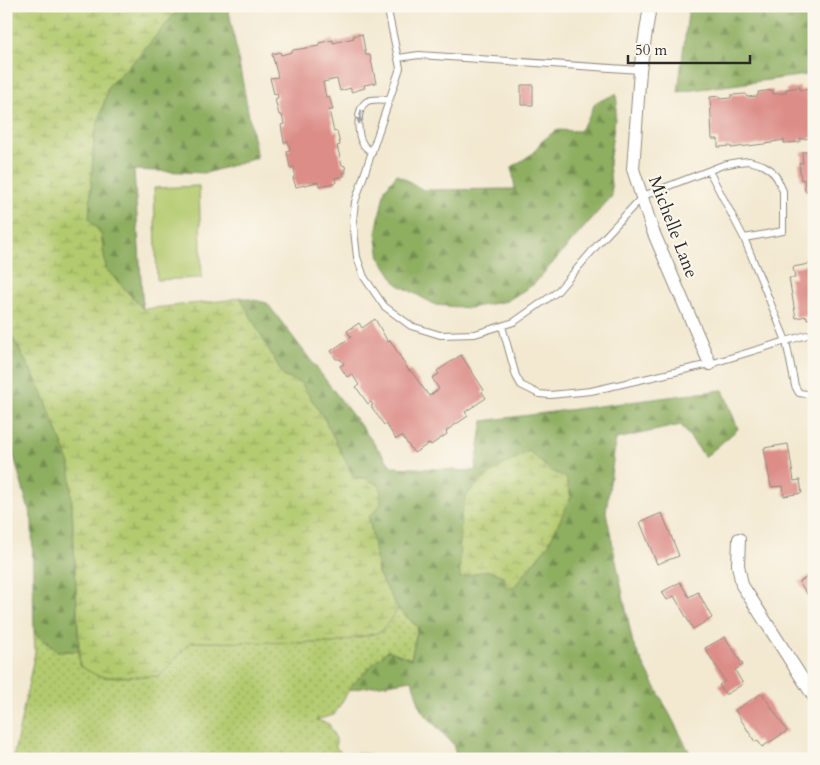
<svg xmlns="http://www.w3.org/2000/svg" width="820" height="765" font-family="Cardo,serif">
<defs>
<pattern id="grass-dots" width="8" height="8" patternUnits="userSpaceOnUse" patternTransform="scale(1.25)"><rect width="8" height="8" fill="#b3ca6e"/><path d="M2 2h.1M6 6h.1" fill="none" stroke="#92a45b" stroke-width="1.8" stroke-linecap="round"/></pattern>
<pattern id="forest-firs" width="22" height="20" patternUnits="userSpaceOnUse" patternTransform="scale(1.25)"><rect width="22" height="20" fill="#8eae61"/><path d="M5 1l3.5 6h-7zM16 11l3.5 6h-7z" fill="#748e50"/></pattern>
<pattern id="wetland-marsh" width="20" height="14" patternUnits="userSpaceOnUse" patternTransform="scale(1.25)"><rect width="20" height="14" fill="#b3ca6e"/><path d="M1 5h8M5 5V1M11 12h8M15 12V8" fill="none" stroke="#92a45b"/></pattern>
</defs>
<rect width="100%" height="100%" fill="#fbf7ec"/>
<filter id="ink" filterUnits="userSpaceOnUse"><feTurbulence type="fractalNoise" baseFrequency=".02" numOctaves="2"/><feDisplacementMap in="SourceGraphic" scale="10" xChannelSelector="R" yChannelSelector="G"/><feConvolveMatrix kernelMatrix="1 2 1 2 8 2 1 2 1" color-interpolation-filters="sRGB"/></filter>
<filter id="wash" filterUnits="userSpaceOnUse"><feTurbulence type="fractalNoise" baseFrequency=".0096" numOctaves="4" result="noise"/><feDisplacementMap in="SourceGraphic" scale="20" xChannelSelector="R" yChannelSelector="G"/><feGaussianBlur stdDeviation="1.12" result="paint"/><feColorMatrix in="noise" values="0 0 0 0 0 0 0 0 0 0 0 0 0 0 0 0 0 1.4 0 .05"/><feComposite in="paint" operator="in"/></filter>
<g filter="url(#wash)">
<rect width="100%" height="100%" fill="#f3e9d1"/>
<path fill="url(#grass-dots)" stroke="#6f7a4c" d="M398 609 418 627 411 659 352 685 334 715 316 720 329 724 336 739V748L342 753 370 754 374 759H13L35 652 34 631 56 651H79L80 666 104 677 160 676 190 642 334 643 381 632Z"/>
<path fill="url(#forest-firs)" stroke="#5c6c46" d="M181 6H228L257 158 206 173 134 170 143 309 106 269 101 234 89 219 94 136 109 85 138 57Z
M689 6H814V74L678 92Z
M616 94 617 103 609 163 612 196 534 284 507 301 469 308 436 305 397 284 380 258 376 233 385 189 397 174 423 190 515 189 512 167 535 152 540 143 556 130 579 131 589 117 595 103Z
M240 297 267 303 392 467 475 471 483 421 723 390 738 429 705 457 681 425 616 439 606 512 633 644 693 759H457L453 744 421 710 412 680 349 690 352 685 388 650 411 659 418 627 398 609 378 573 369 517 381 504 365 478H354L324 418 300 382 284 377Z
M6 325 42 391 70 464 79 651H56L34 631 32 521 6 428Z"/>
<path fill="url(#wetland-marsh)" stroke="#6f7a4c" d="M6 6H181L138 57 109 85 94 136 89 219 101 234 106 269 143 309 228 300 240 297 284 377 300 382 324 418 354 478H365L380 486 381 504 369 517 378 573 398 609 381 632 334 643 190 642 160 676 104 677 96 675 80 666 70 464 42 391 6 325Z
M529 451 550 470 566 478 571 497 548 545 513 588 505 586 504 576 487 570 460 578C460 558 457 509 468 494 483 474 509 463 529 451Z"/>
<path fill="#b3ca6e" stroke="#6f7a4c" d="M199 186 202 278 157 280 154 188Z"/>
<g id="blocks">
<path fill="#dd8d88" d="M362 34 366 55H370L376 83 364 85 365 88 351 92V88L340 91 337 79 323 82 326 97 329 96 333 110H329L334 132 337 131 340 145 337 146 342 165 345 166 346 172 343 173 344 176 335 178 336 183 319 186 318 182 296 187 293 178 295 175 294 167 290 168 287 151 290 150 288 141 284 142 281 125 284 124 282 115H279L275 99 278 98 277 93 274 94 270 78 278 77 272 54 280 52 281 55 292 52 293 50 319 46V43L333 40V43L354 38 353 36Z
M521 85H533V105H521Z
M800 87V90L814 89V138L800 139V142L784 143V140L772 142V143L731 148V146L718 147V139H712L710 97 720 96V99L731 98V95L746 94 747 97 758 96V92L773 90V94L786 93V89Z
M814 151V190L805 191 804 179 801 180 799 163H803L802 152Z
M814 263V318L807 319V316L796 318 789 278H795L793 267Z
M375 319 388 342 390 340 409 371H411L429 396 439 389 432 378 439 374 437 371 461 355 484 390 482 392 486 398 465 412 468 416 446 431 447 434 431 445 430 443 414 453 402 436 396 439 386 424 384 425 371 406 373 405 371 402 368 404 356 387 359 385 352 374 347 377 340 366 344 364 340 359H336L331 351 351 337 347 331 359 323 362 328Z
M788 444 794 481 800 480 802 493 784 496 783 486 771 487 764 448Z
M662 513 679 556 657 564 640 522Z
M814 573V604L799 582Z
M680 582 689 597 698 592 712 618 693 629 674 596 667 600 662 592Z
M725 637 743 665 735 670 743 684 727 694H725L719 685 725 681 705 648Z
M762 693 787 731 762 747 758 741 755 742 735 710Z"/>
</g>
</g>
<g filter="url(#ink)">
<use href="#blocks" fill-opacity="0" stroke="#8f8a7e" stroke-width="1"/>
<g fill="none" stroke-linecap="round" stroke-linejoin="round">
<g stroke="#8f8a7e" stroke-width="8">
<path id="service" d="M387 6 400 68 355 202 353 221 357 257 364 277 384 306 411 326 440 335 475 334 514 322 557 292 599 243 643 196 723 165 738 162 749 161 763 165 771 170 777 178 783 191V231L744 238 786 341 710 364 591 391 550 395 539 394 521 385 516 376 502 326
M398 58 419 55 640 70
M372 152C369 150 365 147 363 144 357 135 356 109 366 102 372 98 382 100 389 100
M709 171 744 238
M814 333 786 341 795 386 799 393 814 395"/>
</g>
<g stroke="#8f8a7e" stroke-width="14">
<path id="minor" d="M650 6 640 70 633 169 652 229 710 364
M739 539 738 565 742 585 814 697"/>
</g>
<use href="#service" stroke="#fff" stroke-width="6"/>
<use href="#minor" stroke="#fff" stroke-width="12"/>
</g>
<defs><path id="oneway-solid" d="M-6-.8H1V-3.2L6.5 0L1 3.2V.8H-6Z" transform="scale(1.25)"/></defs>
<use fill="#a0a0a0" href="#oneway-solid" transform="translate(360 117) rotate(100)"/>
</g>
<g text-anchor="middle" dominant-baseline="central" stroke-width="4" stroke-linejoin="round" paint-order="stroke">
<g font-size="18" fill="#2b2b2b" stroke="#fbf7ec">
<text transform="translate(673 227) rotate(69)">Michelle Lane</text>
</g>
</g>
<rect width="820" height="765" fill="none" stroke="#fbf7ec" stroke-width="25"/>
<path d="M628 55v8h122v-8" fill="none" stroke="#2b2b2b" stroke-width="2.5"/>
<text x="635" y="55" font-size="15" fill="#2b2b2b" stroke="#fbf7ec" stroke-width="4" paint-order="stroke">50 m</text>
</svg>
